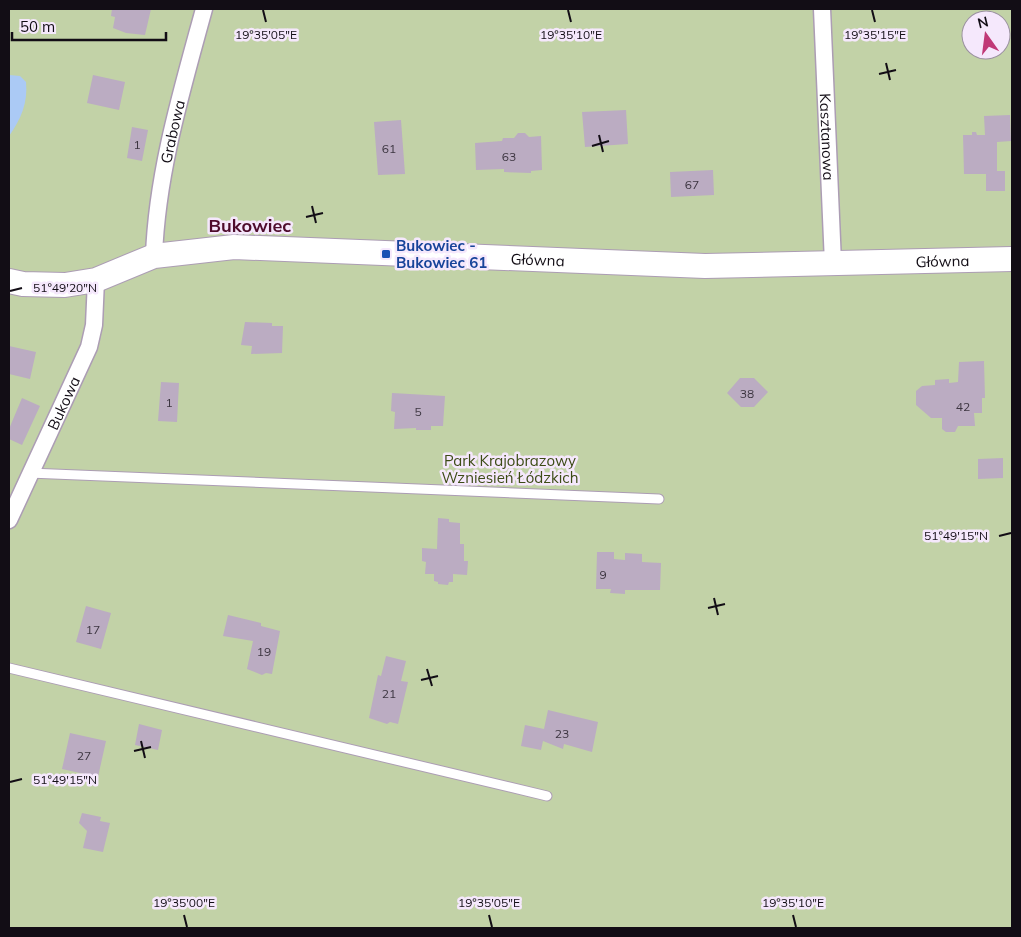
<svg xmlns="http://www.w3.org/2000/svg" width="1021" height="937" font-family="Mulish,sans-serif">
<rect width="100%" height="100%" fill="#eadaf2"/>
<path fill="#c2d2a7" fill-rule="evenodd" d="M9 9H1012V928H9ZM971 20H1001V50H971Z"/>
<path fill="#abcaf5" d="M9 75 20 76 26 82C28 103 21 119 9 136Z"/>
<path fill="#bbacc2" d="M112 9H151L145 35 126 33 113 28 115 17 111 16Z
M93 75 125 82 119 110 87 103Z
M626 110 628 144 585 147 582 112Z
M1010 115 1011 141 997 142V171H1005V191H986V174H964L963 135H972V132H976L977 135H985L984 116Z
M401 120 405 174 378 175 374 122Z
M132 127 148 130 142 161 127 158Z
M518 133H525L529 137 541 136 542 170 531 171V173L504 172V169L476 170 475 143 502 141 503 138H514Z
M713 170 714 195 671 197 670 172Z
M245 322 272 323V326H283L282 353 251 354 252 346 241 345Z
M9 346 36 352 30 379 9 374Z
M984 361 985 398H982V413H974L975 426H958L955 432H946L942 429V418H931L916 405V391L922 386 935 385V380L949 379V383L958 382 959 362Z
M740 378H754L768 392 754 407H741L727 393Z
M161 382 179 383 177 422 158 421Z
M392 393 445 396 443 426H431V430H416V428L394 429 395 412 391 411Z
M22 398 40 406 22 445 9 439V429Z
M1003 458V478L978 479V459Z
M438 518 449 519V522L460 523V544H464V561H468L467 575 453 574V582H449L448 585 438 584V582L434 581V574H425L426 562 422 561V548L437 549Z
M597 552H614V559L625 560V553L642 554V562L661 563 660 590H625V594L610 593 611 589H596Z
M86 606 111 613 101 649 76 642Z
M228 615 261 623V626L280 631 272 674 266 673 262 675 247 669 253 641 223 636Z
M386 656 406 661 401 681 408 682 398 724 390 722 387 724 369 718 378 675 381 676Z
M548 710 598 722 592 752 564 744 563 749 543 741 541 750 521 746 525 725 544 729Z
M139 724 162 730 158 750 135 745Z
M70 733 106 741 98 777 62 769Z
M82 813 101 817 100 821 110 823 103 852 83 848 87 831 79 823Z"/>
<g fill="none" stroke-linecap="round" stroke-linejoin="round">
<g stroke="#ac9db4" stroke-width="11">
<path id="lane" d="M29 473 659 499
M9 668 547 796"/>
</g>
<g stroke="#ac9db4" stroke-width="19">
<g id="street">
<path id="s1" d="M822 9 833 263"/>
<path id="s2" d="M154 256C157 172 182 90 204 9"/>
<path id="s3" d="M9 520 89 347 94 325 96 280"/>
</g>
</g>
<g stroke="#ac9db4" stroke-width="26">
<g id="secondary">
<path id="s4" d="M9 281 23 284 65 285 96 280 154 256 234 247 705 266 1012 259"/>
</g>
</g>
<use href="#lane" stroke="#fff" stroke-width="9"/>
<use href="#street" stroke="#fff" stroke-width="16"/>
<use href="#secondary" stroke="#fff" stroke-width="24"/>
</g>
<path fill="none" stroke="#120d15" stroke-width="2" d="M263 10 266 22M568 10 571 22M872 10 875 22M886 63 890 80M879 74 896 70M599 135 603 152M592 146 609 141M312 206 316 223M306 217 323 213M10 291 22 288M999 536 1011 533M714 598 718 615M708 608 725 604M427 669 432 686M421 680 438 676M141 741 145 758M134 751 151 747M10 782 22 779M184 915 187 927M489 915 492 927M793 915 796 927"/>
<rect fill="#1a4fb4" stroke="#f5e8fc" stroke-width="2" x="381" y="249" width="10" height="10" rx="2.5"/>
<g text-anchor="middle" dominant-baseline="central" stroke-width="5" stroke-linejoin="round" paint-order="stroke">
<g font-size="12" fill="#3c3540">
<text x="137" y="144">1</text>
<text x="389" y="148">61</text>
<text x="509" y="156">63</text>
<text x="692" y="184">67</text>
<text x="747" y="393">38</text>
<text x="169" y="402">1</text>
<text x="963" y="406">42</text>
<text x="418" y="411">5</text>
<text x="603" y="574">9</text>
<text x="93" y="629">17</text>
<text x="264" y="651">19</text>
<text x="389" y="693">21</text>
<text x="562" y="733">23</text>
<text x="84" y="755">27</text>
</g>
<g font-size="15" fill="#120d15" stroke="#f5e8fc">
<text stroke="none"><textPath href="#s2" startOffset="126">Grabowa</textPath></text>
<text stroke="none"><textPath href="#s1" startOffset="128">Kasztanowa</textPath></text>
<text stroke="none"><textPath href="#s4" startOffset="535">Główna</textPath></text>
<text stroke="none"><textPath href="#s4" startOffset="940">Główna</textPath></text>
<text stroke="none"><textPath href="#s3" startOffset="129">Bukowa</textPath></text>
</g>
<g font-size="15" font-weight="bold" fill="#164399" stroke="#f5e8fc" text-anchor="start">
<text x="396" y="245">Bukowiec -<tspan x="396" dy="17">Bukowiec 61</tspan></text>
</g>
<g font-size="15" fill="#3c4b15" stroke="#f5e8fc">
<text x="510" y="460">Park Krajobrazowy<tspan x="510" dy="17">Wzniesień Łódzkich</tspan></text>
</g>
<g font-size="18" font-weight="bold" fill="#4e0c2c" stroke="#f5e8fc">
<text x="250" y="225">Bukowiec</text>
</g>
</g>
<g font-size="12" text-anchor="middle" fill="#120d15" stroke="#f5e8fc" stroke-width="5" stroke-linejoin="round" paint-order="stroke">
<text x="571" y="39">19°35'10"E</text>
<text x="875" y="39">19°35'15"E</text>
<text x="266" y="39">19°35'05"E</text>
<text x="65" y="292">51°49'20"N</text>
<text x="956" y="540">51°49'15"N</text>
<text x="65" y="784">51°49'15"N</text>
<text x="184" y="907">19°35'00"E</text>
<text x="489" y="907">19°35'05"E</text>
<text x="793" y="907">19°35'10"E</text>
</g>
<rect width="1021" height="937" fill="none" stroke="#120d15" stroke-width="20"/>
<g transform="translate(986 35) rotate(346)"><circle r="24" fill="#f5e8fc" stroke="#9a90a0"/>
<path d="M0-4L9 19L0 12L-9 19Z" fill="#c03977"/>
<text y="-8" font-size="14" font-weight="bold" text-anchor="middle" fill="#120d15">N</text>
</g>
<path d="M12 32v8h154v-8" fill="none" stroke="#120d15" stroke-width="2.5"/>
<text x="20" y="32" font-size="15" fill="#120d15" stroke="#f5e8fc" stroke-width="4" paint-order="stroke">50 m</text>
</svg>
